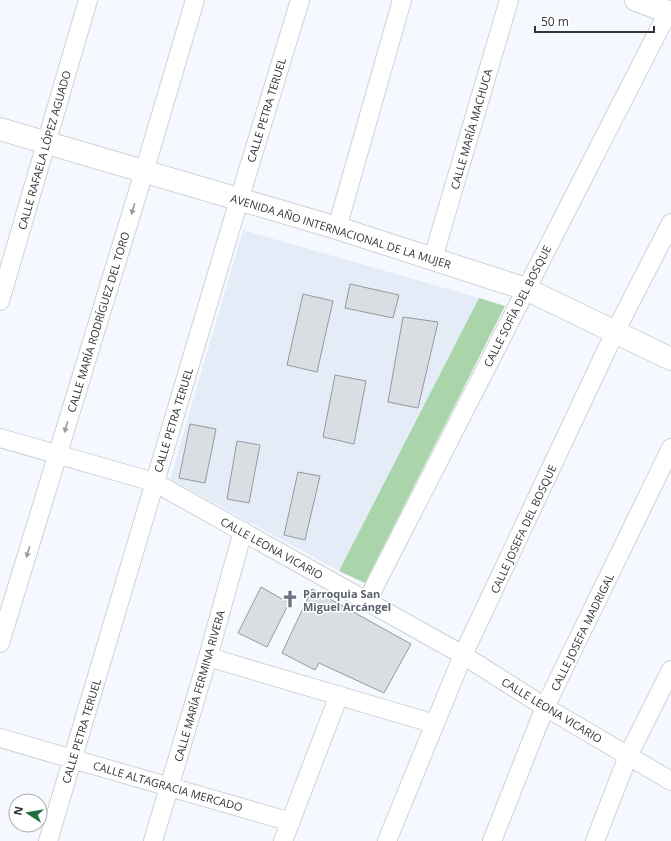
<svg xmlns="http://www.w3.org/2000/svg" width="671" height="841" font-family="'Open Sans',sans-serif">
<rect width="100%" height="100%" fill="#f5f9ff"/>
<path fill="#e4ecf8" d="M243 230 479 298 339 571 170 479Z"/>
<path fill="#aad5aa" d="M479 298 505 306 365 583 339 571Z"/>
<path fill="#dadee3" stroke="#95999e" d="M350 284 399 295 393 318 345 308Z
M303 294 333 301 317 372 287 365Z
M403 317 438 322 418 408 388 402Z
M335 375 366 381 354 444 323 437Z
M190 424 216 429 205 483 179 478Z
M237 441 260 445 249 503 227 499Z
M298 472 320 476 305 540 284 535Z
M261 587 289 603 267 647 238 633Z
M312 589 411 644 384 693 319 663 315 670 282 653Z"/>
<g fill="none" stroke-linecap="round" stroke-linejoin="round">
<g stroke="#ced2d7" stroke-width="20">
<path id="minor" d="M337 228 402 0
M433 258 509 0
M0 301 88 0
M0 438 154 482 463 655 545 707 671 781
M367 601 668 12
M0 643 144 172 195 0
M208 657 435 724
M0 738 291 822
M48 841 239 200 300 0
M153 841 208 657 243 531
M283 841 339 695
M387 841 463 655 615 332 671 223
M492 841 545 707 671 448
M595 841 628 756 671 670"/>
</g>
<g stroke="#ced2d7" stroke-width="24">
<path id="tertiary" d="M636 0 671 13
M0 129 337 228 526 289 671 359"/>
</g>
<use href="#minor" stroke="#fff" stroke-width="18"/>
<use href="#tertiary" stroke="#fff" stroke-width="22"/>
</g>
<defs><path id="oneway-solid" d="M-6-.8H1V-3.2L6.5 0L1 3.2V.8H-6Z"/></defs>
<g fill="#9a9a9b">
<use href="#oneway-solid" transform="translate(133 209) rotate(107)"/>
<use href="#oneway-solid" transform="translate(66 427) rotate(107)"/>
<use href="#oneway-solid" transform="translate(28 552) rotate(107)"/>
</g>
<defs>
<g id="church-bare" transform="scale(1.38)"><path d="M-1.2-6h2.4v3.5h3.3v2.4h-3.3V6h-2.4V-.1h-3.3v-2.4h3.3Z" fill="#6b7280" stroke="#fff" stroke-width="2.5" paint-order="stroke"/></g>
</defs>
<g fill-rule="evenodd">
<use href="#church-bare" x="290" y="599"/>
</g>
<g text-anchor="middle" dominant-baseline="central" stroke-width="3" stroke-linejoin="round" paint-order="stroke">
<g font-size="11" fill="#343537" stroke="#fff">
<text transform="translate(266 110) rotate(-73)">CALLE PETRA TERUEL</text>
<text transform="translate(471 129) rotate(-74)">CALLE MARÍA MACHUCA</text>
<text transform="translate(44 150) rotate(-74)">CALLE RAFAELA LÓPEZ AGUADO</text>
<text transform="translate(341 231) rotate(17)">AVENIDA AÑO INTERNACIONAL DE LA MUJER</text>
<text transform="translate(517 306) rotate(-63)">CALLE SOFÍA DEL BOSQUE</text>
<text transform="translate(98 322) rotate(-73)">CALLE MARÍA RODRÍGUEZ DEL TORO</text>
<text transform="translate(173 420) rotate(-73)">CALLE PETRA TERUEL</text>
<text transform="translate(523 529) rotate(-65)">CALLE JOSEFA DEL BOSQUE</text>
<text transform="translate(272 548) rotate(29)">CALLE LEONA VICARIO</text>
<text transform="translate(582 632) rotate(-64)">CALLE JOSEFA MADRIGAL</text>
<text transform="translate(199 686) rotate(-74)">CALLE MARÍA FERMINA RIVERA</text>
<text transform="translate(552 710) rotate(31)">CALLE LEONA VICARIO</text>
<text transform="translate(81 731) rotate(-73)">CALLE PETRA TERUEL</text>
<text transform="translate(168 786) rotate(16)">CALLE ALTAGRACIA MERCADO</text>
</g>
<g font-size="11" font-weight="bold" fill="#5b616d" stroke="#fff" text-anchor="start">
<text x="303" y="593">Parroquia San<tspan x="303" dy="13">Miguel Arcángel</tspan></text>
</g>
</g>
<g transform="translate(28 813) rotate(282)"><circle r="19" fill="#ffffff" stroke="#aeaeaf"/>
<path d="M0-3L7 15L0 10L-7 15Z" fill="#206f3f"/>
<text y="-6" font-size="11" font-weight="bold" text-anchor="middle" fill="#343537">N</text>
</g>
<path d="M535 26v6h119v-6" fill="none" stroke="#343537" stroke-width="2"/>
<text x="541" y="26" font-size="12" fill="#343537" stroke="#ffffff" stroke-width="3" paint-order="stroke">50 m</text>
</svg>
